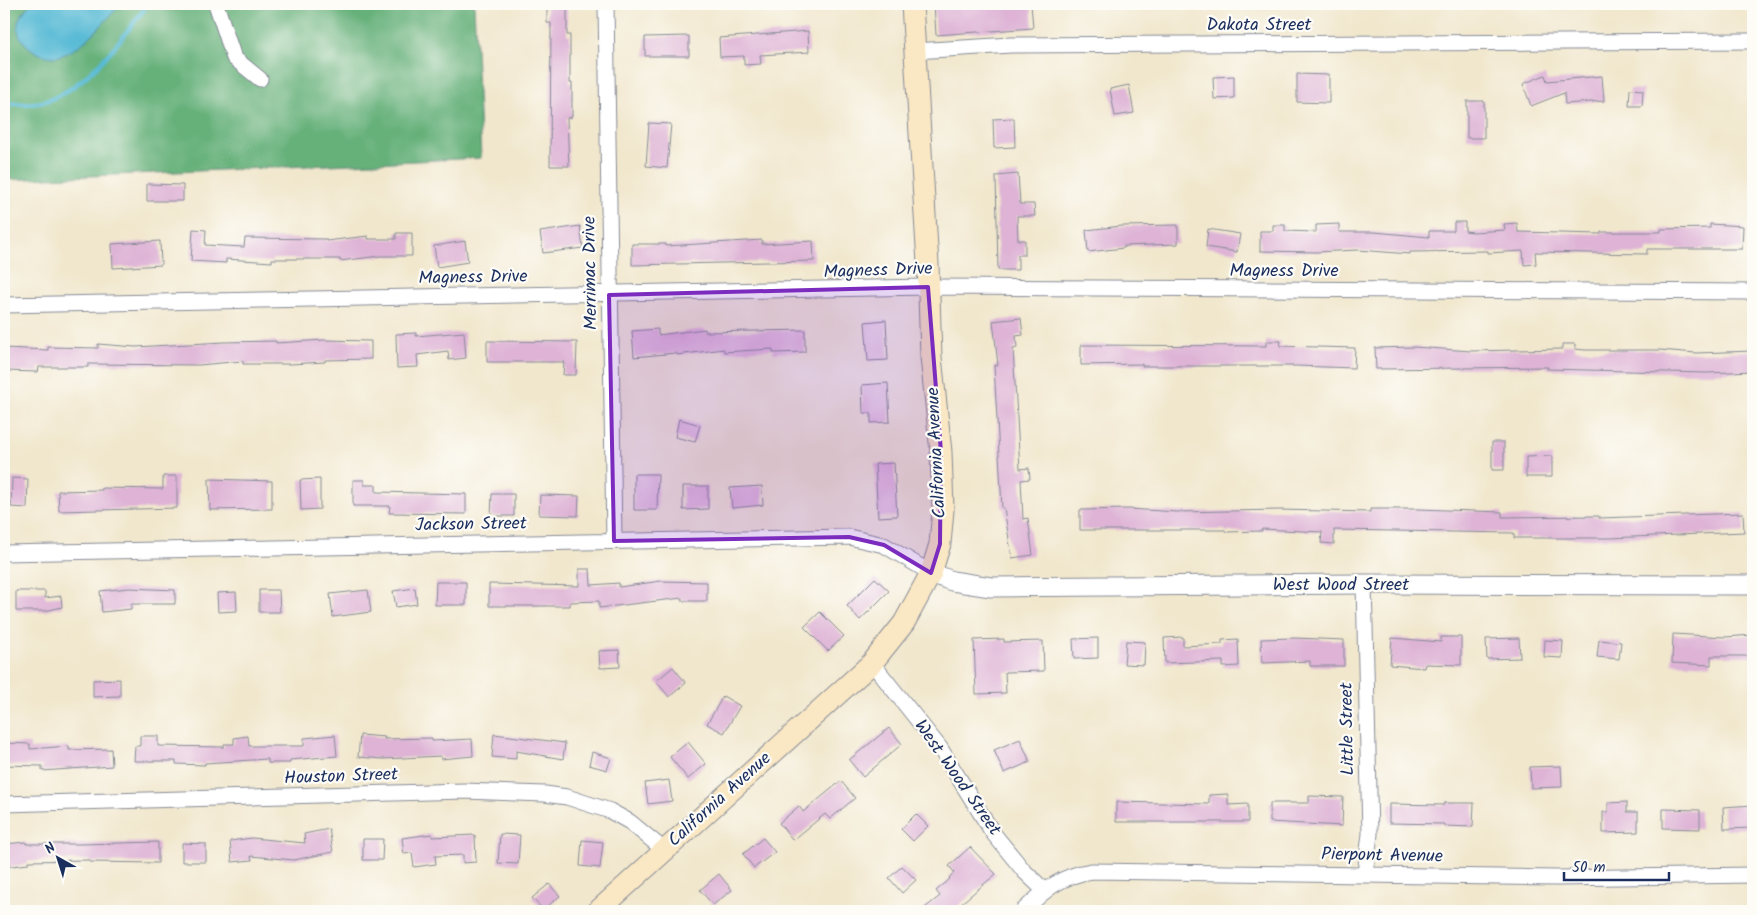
<svg xmlns="http://www.w3.org/2000/svg" width="1757" height="915" font-family="Kalam,sans-serif">
<rect width="100%" height="100%" fill="#fdfcf7"/>
<filter id="ink" filterUnits="userSpaceOnUse"><feTurbulence type="fractalNoise" baseFrequency=".02" numOctaves="2"/><feDisplacementMap in="SourceGraphic" scale="10" xChannelSelector="R" yChannelSelector="G"/><feConvolveMatrix kernelMatrix="1 2 1 2 8 2 1 2 1" color-interpolation-filters="sRGB"/></filter>
<filter id="wash" filterUnits="userSpaceOnUse"><feTurbulence type="fractalNoise" baseFrequency=".0096" numOctaves="4" result="noise"/><feDisplacementMap in="SourceGraphic" scale="20" xChannelSelector="R" yChannelSelector="G"/><feGaussianBlur stdDeviation="1.12" result="paint"/><feColorMatrix in="noise" values="0 0 0 0 0 0 0 0 0 0 0 0 0 0 0 0 0 1.4 0 .05"/><feComposite in="paint" operator="in"/></filter>
<g filter="url(#wash)">
<rect width="100%" height="100%" fill="#f1e7cd"/>
<path fill="#66b17a" stroke="#40706c" d="M4 4H474L481 158 4 180Z"/>
<path fill="#56bad5" stroke="#38749a" d="M30 4H121C103 23 85 47 60 56 43 61 14 43 18 23 19 17 26 9 30 4Z"/>
<g fill="none" stroke-linecap="round" stroke-linejoin="round">
<path stroke="#56bad5" stroke-width="4.5" d="M4 103C16 104 30 105 42 102 84 92 124 36 148 4"/>
</g>
<g id="blocks">
<path fill="#deb3d6" d="M547 4H567V35H570V83H572V117L567 118 569 166H550L551 23H547Z
M934 4H1031L1033 28 936 35Z
M808 31 809 52 760 55 761 64 744 65V56L720 57 719 38Z
M689 36V56H645V37Z
M1297 74 1329 75V103L1297 102Z
M1545 75 1547 81 1602 76 1604 101 1565 104 1564 93 1531 106 1523 84Z
M1234 76V98L1214 99 1213 77Z
M1129 85 1134 113 1115 116 1110 89Z
M1630 89 1643 90 1642 106H1629Z
M1467 101H1484V138H1467Z
M1014 118 1015 147 994 148 993 119Z
M649 123 671 124 667 168 646 166Z
M1018 174 1020 204H1034L1035 216H1017L1018 240H1025V255H1018V270H998L996 176Z
M147 184 183 185V201H147Z
M1454 222H1465V231L1473 232 1505 230 1504 224 1517 223 1518 232 1601 234V232H1661V229L1710 228V224L1743 226 1742 249H1647V254L1535 252 1536 264 1524 265 1523 251 1488 253V251L1410 252V254L1358 250 1316 252 1260 251V231H1273V225H1285V231L1316 232V225L1339 224V232H1374L1429 237V231H1454Z
M1178 225V244L1124 246V248L1088 252 1086 230 1122 226Z
M580 226 583 248 543 253 540 232Z
M193 229 206 230 205 245 244 247 245 238 326 239V241L368 236V239H396V233H412V256H380L340 261V259H272V262L226 259V263L191 261Z
M1208 229 1240 234 1237 252 1206 247Z
M762 240V244L813 241 814 261 632 265V244H666V246Z
M160 241 161 265 113 268 112 244Z
M465 241 468 262 437 267 434 246Z
M1021 318 1023 335 1016 336 1017 348 1013 349 1020 469 1029 468 1030 479 1021 480 1023 519 1028 518 1033 555 1012 558 1004 508H1002L994 366 998 365 993 321Z
M886 320 888 360 868 361 865 322Z
M658 329V335L705 329V332L805 330V352L773 353V349L724 352V349L677 355 676 353 634 357 632 331Z
M464 332 466 358 449 360 448 351 417 355 418 367 397 368 396 334 416 333V336Z
M324 340 371 341V359L325 360V362L290 364H243V361L199 365 88 364V367H39L38 372 4 371V348L48 350V347L98 348V344L135 347 224 342 276 341V343Z
M487 341 577 342 576 375H563L564 362H487Z
M1266 341H1281L1280 346 1355 348 1354 368 1297 366H1142V364L1081 365V345L1266 346Z
M1562 344H1575V349L1585 350H1660L1696 353 1753 351V371L1707 373 1547 369 1548 367 1376 369 1375 348 1414 347 1471 351 1562 349Z
M888 383 890 422 871 423V413H863L862 385Z
M679 419 700 425 695 442 675 437Z
M1492 442H1504V470H1492Z
M1552 456V477H1526V457Z
M894 463 897 516 878 517 875 464Z
M634 474H658L657 510H634Z
M163 476H177V508L59 511 58 491 102 490V488L163 489Z
M12 478 28 479 27 508 11 507Z
M209 479 272 481V509L210 510Z
M320 479V509L301 510 300 480Z
M353 480H364V485H376V492L466 494V514L389 513 390 506H353Z
M683 486H708V509L683 510Z
M762 486 763 505 732 508 730 488Z
M492 494H514V516H491Z
M540 495 579 496 578 516 539 515Z
M1129 509 1177 512 1279 510 1370 512V509H1418L1502 512V517L1599 516V518L1743 513 1744 532 1610 538H1514V533L1334 530V544L1321 543 1322 532 1262 529V531L1226 532 1225 530H1080V510Z
M579 569H590L591 585 619 583V587L661 581 707 582V601H682V598L599 608V601L570 602V606H489V584L579 586Z
M875 578 889 591 860 620 847 606Z
M436 582H466V605H435Z
M129 588 175 590V604H131V609L102 612 100 591Z
M415 588 417 604 396 607 393 591Z
M259 590H279L280 612H259Z
M368 590 371 612 333 617 330 594Z
M16 591H45V598L61 596 62 607 45 611H16Z
M236 592 237 611 218 612 217 593Z
M820 612 844 636 828 651 804 627Z
M1673 634 1725 637 1753 635V656H1711V665L1672 663Z
M1183 637V646L1222 644V640L1238 639 1239 666 1223 667V661L1165 663 1164 638Z
M1441 637H1461V665L1425 664 1424 668 1390 665 1392 638 1441 642Z
M1098 638V658L1074 659 1073 639Z
M1295 638 1344 640V666H1310V661L1262 663 1261 639Z
M1519 638 1520 658 1487 659 1486 639Z
M1004 639V642L1043 641 1044 671 1005 672 1006 693 976 694 974 640Z
M1545 640 1563 641 1562 658 1544 657Z
M1599 640 1621 642 1619 659 1597 657Z
M1126 641 1145 642 1144 665 1124 664Z
M619 650 620 667 600 668 599 651Z
M673 667 686 683 669 697 656 681Z
M120 679V696L93 697V680Z
M723 696 740 706 724 733 707 724Z
M889 728 902 744 863 777 849 760Z
M494 734 565 743 563 759 516 751V759L492 757Z
M335 735 337 756 290 760V763H268V759L205 763V765L176 764V761H134L135 746H140V736H158V746L224 747V744H234V738L248 736 249 746H304V738Z
M360 735 385 737 384 739 432 738V741L472 739 473 756 441 759V756L383 759 358 757Z
M1020 739 1030 762 1004 773 994 750Z
M688 742 706 764 688 779 670 757Z
M4 743 30 744V749L69 746V750L111 749 112 766 42 771V766L4 765Z
M592 752 611 758 607 770 589 765Z
M1561 766 1562 787 1531 788 1530 767Z
M669 780 672 801 648 804 645 783Z
M841 781 855 798 830 819 825 814 793 840 779 823 799 806 803 812Z
M1228 794V805L1248 804V822H1116V802L1209 804V795Z
M1309 796 1343 797 1342 826 1270 822V803H1309Z
M1627 802V812H1638V832L1603 833V812H1608V803Z
M1444 803H1474L1473 827 1444 826V824L1389 823V804L1444 805Z
M1753 805V828L1724 829 1723 807Z
M1663 809 1700 810V829L1663 828Z
M916 814 928 826 913 841 901 829Z
M329 829 333 852 294 860 251 856 252 860 232 862 230 841 252 838 305 843 304 834Z
M432 834V837L475 835 476 862 463 863V855L435 856 436 864 414 867 412 853 404 854 402 838Z
M500 834 520 835 518 864 498 863Z
M763 838 775 852 754 868 743 854Z
M363 839H383L382 860H363Z
M582 840 603 842 600 868 580 866Z
M26 842V844H80L158 842V863L89 862V860L28 861V864L4 867V844Z
M182 843 206 844V862H182Z
M970 847 996 874 952 911H921L940 896 936 891 950 879 949 878 954 872 949 866Z
M902 866 916 880 902 893 889 878Z
M719 874 732 890 713 905 700 890Z
M549 884 560 896 543 910 532 898Z"/>
</g>
</g>
<g filter="url(#ink)">
<use href="#blocks" fill-opacity="0" stroke="#868b96" stroke-width="1"/>
<g fill="none" stroke-linecap="round" stroke-linejoin="round">
<g stroke="#868b96" stroke-width="17">
<path id="minor" d="M216 4 234 58 260 79
M606 4 614 541
M915 51 1011 45 1753 41
M4 305 928 287 1753 292
M4 553 849 537 884 545 931 573
M1364 584 1370 834 1365 874
M872 663 940 748 993 833 1024 871 1045 891
M4 804 465 791 545 794 567 797 610 811 630 822 664 850
M1023 911C1046 889 1060 876 1092 871L1557 878 1753 875"/>
</g>
<g stroke="#868b96" stroke-width="21">
<path id="tertiary" d="M931 573 952 581 991 587 1364 584 1753 585"/>
</g>
<g stroke="#868b96" stroke-width="23">
<path id="secondary" d="M598 911 872 663 904 623 931 573 940 544 943 510 941 452 931 357 928 264 912 4"/>
</g>
<use href="#minor" stroke="#fff" stroke-width="15"/>
<use href="#tertiary" stroke="#fff" stroke-width="19"/>
<use href="#secondary" stroke="#fae7c3" stroke-width="21"/>
</g>
</g>
<path fill="#7b2cbf" fill-opacity="0.2" stroke="#7b2cbf" stroke-width="4" stroke-linejoin="round" d="M928 287 941 452 940 544 931 573 884 545 849 537 614 541 609 295Z"/>
<g text-anchor="middle" dominant-baseline="central" stroke-width="4.5" stroke-linejoin="round" paint-order="stroke">
<g font-size="18" fill="#1b2f5e" stroke="#fdfcf7">
<text x="1259" y="25">Dakota Street</text>
<text transform="translate(878 271) rotate(-2)">Magness Drive</text>
<text x="1284" y="271">Magness Drive</text>
<text transform="translate(591 273) rotate(-91)">Merrimac Drive</text>
<text transform="translate(473 278) rotate(-1)">Magness Drive</text>
<text transform="translate(937 453) rotate(-93)">California Avenue</text>
<text transform="translate(471 525) rotate(-1)">Jackson Street</text>
<text x="1341" y="585">West Wood Street</text>
<text transform="translate(1348 729) rotate(-91)">Little Street</text>
<text transform="translate(341 777) rotate(-2)">Houston Street</text>
<text transform="translate(957 778) rotate(55)">West Wood Street</text>
<text transform="translate(720 800) rotate(-42)">California Avenue</text>
<text transform="translate(1382 856) rotate(1)">Pierpont Avenue</text>
</g>
</g>
<rect width="1757" height="915" fill="none" stroke="#fdfcf7" stroke-width="20"/>
<g transform="translate(58 858) rotate(321)" stroke="#fdfcf7" stroke-width="4" paint-order="stroke">
<path d="M0-4L9 19L0 12L-9 19Z" fill="#1b2f5e"/>
<text y="-8" font-size="14" font-weight="bold" text-anchor="middle" fill="#1b2f5e">N</text>
</g>
<path d="M1564 872v8h105v-8" fill="none" stroke="#1b2f5e" stroke-width="2.5"/>
<text x="1572" y="872" font-size="15" fill="#1b2f5e" stroke="#fdfcf7" stroke-width="4" paint-order="stroke">50 m</text>
</svg>
